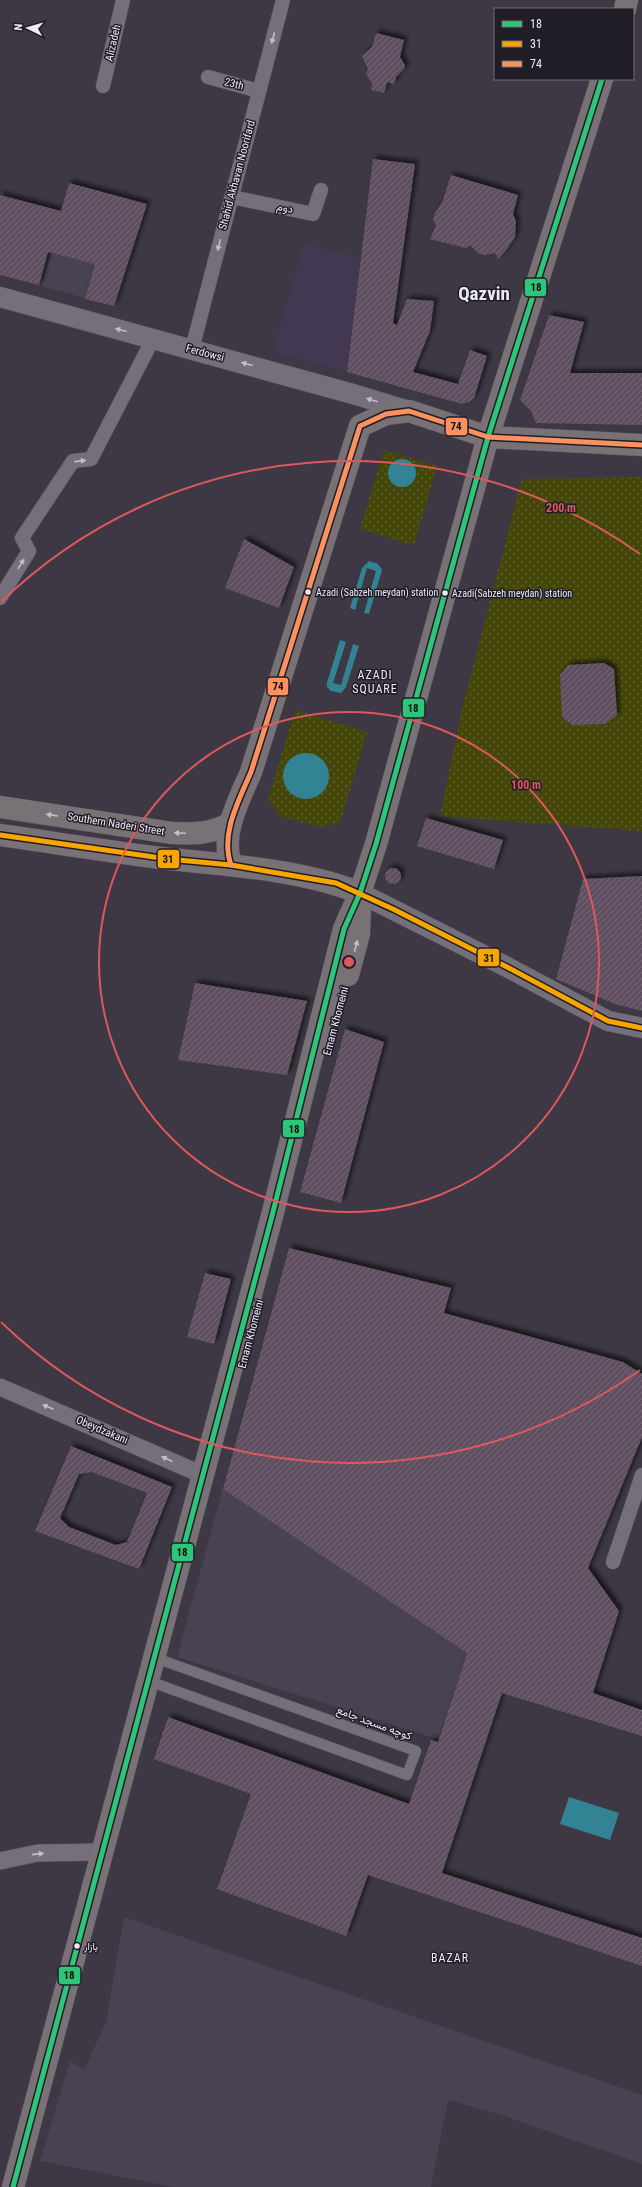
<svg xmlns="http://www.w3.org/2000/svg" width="642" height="2187" font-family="'Roboto Condensed',Vazirmatn,sans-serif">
<defs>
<pattern id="grass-dots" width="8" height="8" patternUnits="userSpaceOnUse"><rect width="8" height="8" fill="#45470a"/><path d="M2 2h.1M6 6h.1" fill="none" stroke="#60622e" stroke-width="1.8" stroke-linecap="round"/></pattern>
<pattern id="building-hatch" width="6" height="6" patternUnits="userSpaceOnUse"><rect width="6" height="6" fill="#5e5060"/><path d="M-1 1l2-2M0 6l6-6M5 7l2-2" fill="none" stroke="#756977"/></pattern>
<filter id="shadow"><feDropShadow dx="3.5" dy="-3.5" stdDeviation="2" flood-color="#0009"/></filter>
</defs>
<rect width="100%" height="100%" fill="#3d3844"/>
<path fill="#494253" d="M69 183 147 204 114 306 42 286Z
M223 1488 467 1653 438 1739 177 1657Z
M124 1917 642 2095V2164L499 2114 448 2100 431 2187H174L40 2161 70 2061 84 2070 106 2022Z"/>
<path fill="#433852" d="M304 244 361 258 347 372 272 352Z"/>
<path fill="url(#grass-dots)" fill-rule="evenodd" d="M384 450 437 466 414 545 360 529ZM403 458 415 466V479L408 485 399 486 394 461Z
M642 477V831L440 816 462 709 522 479Z
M295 710 367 732 340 823 320 827 280 816 268 799Z"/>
<path fill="#328494" d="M388 473a14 14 0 1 1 28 0a14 14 0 1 1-28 0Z
M369 561 378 564 382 570 369 614 364 613 376 571 367 568 355 610 350 608 362 568Z
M340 640 346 642 333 683 341 685 353 644 359 646 346 687 341 693 331 691 327 687V683Z
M283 776a23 23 0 1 1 46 0a23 23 0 1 1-46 0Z
M569 1797 619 1813 610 1840 560 1824Z"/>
<path fill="url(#building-hatch)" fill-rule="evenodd" filter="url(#shadow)" d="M376 33 404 40 400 57 405 65 404 69 396 77 394 84 387 82 384 93 371 90 372 84 366 74 368 69 362 56 372 47Z
M373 159 415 164 393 323 397 325 407 299 434 301 430 331 413 372 458 384 470 350 487 356 474 398 469 402 462 404 347 372Z
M451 175 518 195 513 214 516 221 515 237 507 249 498 259 495 253 485 255 478 253 470 245 466 248 430 239 436 225 433 220 435 213 443 200Z
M69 183 147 204 114 306 85 299 95 264 48 252 39 285 0 275V195L61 211Z
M549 315 584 322 570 373H642V425L536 423 531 411 520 400Z
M244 539 294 567 279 608 225 588Z
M604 663 614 669 617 715 605 724 572 725 562 717 560 675 568 665Z
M426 818 503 840 494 869 417 846Z
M385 876a8 8 0 1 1 16 0a8 8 0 1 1-16 0Z
M642 876V1011L615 1004 556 979 583 879Z
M195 983 307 1001 287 1075 178 1060Z
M345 1029 384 1042 341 1203 300 1192Z
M289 1248 451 1288 444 1313 623 1362 642 1374V1437L588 1568 619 1611 593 1693 642 1710V1736L502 1693 442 1873 642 1938V1966L368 1875 346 1936 217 1889 251 1794 154 1759 168 1717 409 1804 431 1740 438 1742 467 1653 223 1489Z
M205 1273 231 1279 214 1344 187 1337Z
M71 1446 172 1487 139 1569 35 1531ZM92 1472 147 1493 127 1542 116 1545 69 1527 60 1518 79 1474Z"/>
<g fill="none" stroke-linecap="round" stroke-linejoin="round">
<g stroke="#59555f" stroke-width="11">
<path id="pedestrian" d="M157 1684 407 1775 416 1751 164 1661"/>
</g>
<g stroke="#59555f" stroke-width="15">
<path id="minor" d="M208 77 259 91
M103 86 123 0
M232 197 313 214 321 190
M192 349 283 0
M0 598 29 551 22 538 73 461 91 459 153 339
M613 1562 642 1475"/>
</g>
<g stroke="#59555f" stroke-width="18">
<path id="tertiary" d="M0 1387 203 1475
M0 1861 38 1853 102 1852"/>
</g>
<g stroke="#59555f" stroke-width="21">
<path id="secondary" d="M0 297 353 394 409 411
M360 893 507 967 608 1021 642 1028"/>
</g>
<g stroke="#59555f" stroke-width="23">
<path id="primary" d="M625 9 627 0
M0 807 172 833C196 834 210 834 231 823
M0 835C56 843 112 852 169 859 229 865 304 870 360 893
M231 865C220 834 239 800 251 772L360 426 386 414 409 411 488 437 642 445
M348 975 359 934 360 904
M13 2187 272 1216 344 929 360 893 376 844 488 437 602 79"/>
</g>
<use href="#pedestrian" stroke="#746f7a" stroke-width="10"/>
<use href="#minor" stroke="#746f7a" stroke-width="14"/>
<use href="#tertiary" stroke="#746f7a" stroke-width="17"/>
<use href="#secondary" stroke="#746f7a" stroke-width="20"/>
<use href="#primary" stroke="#787276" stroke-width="22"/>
<g stroke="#211d27" stroke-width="8">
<path id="bus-1" d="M13 2187 272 1216 344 929 360 893 376 844 488 437 602 79"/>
</g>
<g stroke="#211d27" stroke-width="8">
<path id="bus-2" d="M0 835 168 859 231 865 336 883 393 909 507 967 608 1021 642 1028"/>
</g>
<g stroke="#211d27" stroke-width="8">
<path id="bus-3" d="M231 865C220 834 239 800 251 772L360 426 386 414 409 411 488 437 642 445"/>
</g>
<use href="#bus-1" stroke="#2dc577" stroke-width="5"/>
<use href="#bus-2" stroke="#f7a600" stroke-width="5"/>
<use href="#bus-3" stroke="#fa915f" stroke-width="5"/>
</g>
<defs><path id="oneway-solid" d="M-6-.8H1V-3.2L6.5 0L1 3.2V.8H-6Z"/></defs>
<g fill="#c3becb">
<use href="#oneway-solid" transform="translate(273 38) rotate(105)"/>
<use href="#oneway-solid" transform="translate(219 245) rotate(105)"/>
<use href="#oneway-solid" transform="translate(121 330) rotate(-165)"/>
<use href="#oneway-solid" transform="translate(247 364) rotate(-165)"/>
<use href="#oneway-solid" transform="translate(372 400) rotate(-163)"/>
<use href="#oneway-solid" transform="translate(80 461) rotate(-7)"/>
<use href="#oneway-solid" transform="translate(21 564) rotate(-58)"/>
<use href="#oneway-solid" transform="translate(48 1407) rotate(-157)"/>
<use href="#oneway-solid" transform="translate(167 1459) rotate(-156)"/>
<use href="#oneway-solid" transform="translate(38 1854) rotate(-6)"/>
</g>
<g fill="#c4bfc9">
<use href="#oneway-solid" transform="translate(52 815) rotate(-171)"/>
<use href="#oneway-solid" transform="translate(180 833) rotate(-178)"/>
<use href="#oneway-solid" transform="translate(356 946) rotate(-75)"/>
</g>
<g fill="none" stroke="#dc585c" stroke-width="2">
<circle cx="349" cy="962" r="250"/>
<path d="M640 1370A501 501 0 0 1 1 1322M1 602A501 501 0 0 1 640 554"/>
</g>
<g fill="#ede8f6" stroke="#211d27" stroke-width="1.5">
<circle cx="308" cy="592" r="3.5"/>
<circle cx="445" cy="593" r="3.5"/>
<circle cx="77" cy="1946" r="3.5"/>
</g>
<g text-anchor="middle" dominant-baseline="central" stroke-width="3" stroke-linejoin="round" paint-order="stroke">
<g font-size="10" fill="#ede8f6" stroke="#211d27" text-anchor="start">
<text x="316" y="592">Azadi (Sabzeh meydan) station</text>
<text x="452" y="593">Azadi(Sabzeh meydan) station</text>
<text x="84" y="1946">بازار</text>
</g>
<g font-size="11" fill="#ede8f6" stroke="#211d27">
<text transform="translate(113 43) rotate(-77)">Alizadeh</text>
<text transform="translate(234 84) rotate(14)">23th</text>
<text transform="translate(237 175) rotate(-75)">Shahid Akhavan Noorifard</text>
<text transform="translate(285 208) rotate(12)">دوم</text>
<text transform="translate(205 353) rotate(15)">Ferdowsi</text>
<text transform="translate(116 824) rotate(9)">Southern Naderi Street</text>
<text transform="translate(336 1021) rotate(-75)">Emam Khomeini</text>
<text transform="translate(251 1334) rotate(-75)">Emam Khomeini</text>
<text transform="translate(102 1430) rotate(23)">Obeydzakani</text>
<text transform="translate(374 1723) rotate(20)">کوچه مسجد جامع</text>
</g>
<g font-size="12" letter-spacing="1" fill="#ede8f6" stroke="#211d27">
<text x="375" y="675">AZADI<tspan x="375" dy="14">SQUARE</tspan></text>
<text x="450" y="1958">BAZAR</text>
</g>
<g font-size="19" font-weight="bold" fill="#ede8f6" stroke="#211d27">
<text x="484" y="293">Qazvin</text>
</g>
</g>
<circle cx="349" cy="962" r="6" fill="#dc585c" stroke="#211d27" stroke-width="2"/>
<g font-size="12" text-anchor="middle" font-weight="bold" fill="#dc585c" stroke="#211d27" stroke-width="3" stroke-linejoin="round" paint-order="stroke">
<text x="561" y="512">200 m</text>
<text x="526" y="789">100 m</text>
</g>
<g stroke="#211d27" stroke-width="1.5">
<rect x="524" y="278" width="23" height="19" rx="4" fill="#2dc577"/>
<rect x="445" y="417" width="23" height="19" rx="4" fill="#fa915f"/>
<rect x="267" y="677" width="22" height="19" rx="4" fill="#fa915f"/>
<rect x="402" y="698" width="23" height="20" rx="4" fill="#2dc577"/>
<rect x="157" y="849" width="23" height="20" rx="4" fill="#f7a600"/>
<rect x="477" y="948" width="23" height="19" rx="4" fill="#f7a600"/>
<rect x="282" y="1119" width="23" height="19" rx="4" fill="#2dc577"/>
<rect x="171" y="1543" width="23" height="19" rx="4" fill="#2dc577"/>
<rect x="58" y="1966" width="23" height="19" rx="4" fill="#2dc577"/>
</g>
<g font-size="11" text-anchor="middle" font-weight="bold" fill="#111">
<text x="536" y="291">18</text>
<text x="456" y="430">74</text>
<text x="278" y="690">74</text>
<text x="413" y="712">18</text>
<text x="168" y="863">31</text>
<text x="489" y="962">31</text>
<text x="294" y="1133">18</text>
<text x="182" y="1556">18</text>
<text x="69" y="1979">18</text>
</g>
<rect x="494" y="8" width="140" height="72" fill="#211d27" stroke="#736e7a"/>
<rect x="502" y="21" width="20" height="6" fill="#2dc577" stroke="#736e7a"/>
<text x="530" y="28" font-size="12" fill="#ede8f6">18</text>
<rect x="502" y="41" width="20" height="6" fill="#f7a600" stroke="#736e7a"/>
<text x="530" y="48" font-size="12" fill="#ede8f6">31</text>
<rect x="502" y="61" width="20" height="6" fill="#fa915f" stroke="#736e7a"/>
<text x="530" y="68" font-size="12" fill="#ede8f6">74</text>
<g transform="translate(28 28) rotate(275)" stroke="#211d27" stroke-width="3" paint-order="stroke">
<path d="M0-3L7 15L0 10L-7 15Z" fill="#ede8f6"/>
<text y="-6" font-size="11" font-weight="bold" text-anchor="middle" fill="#ede8f6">N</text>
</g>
</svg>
